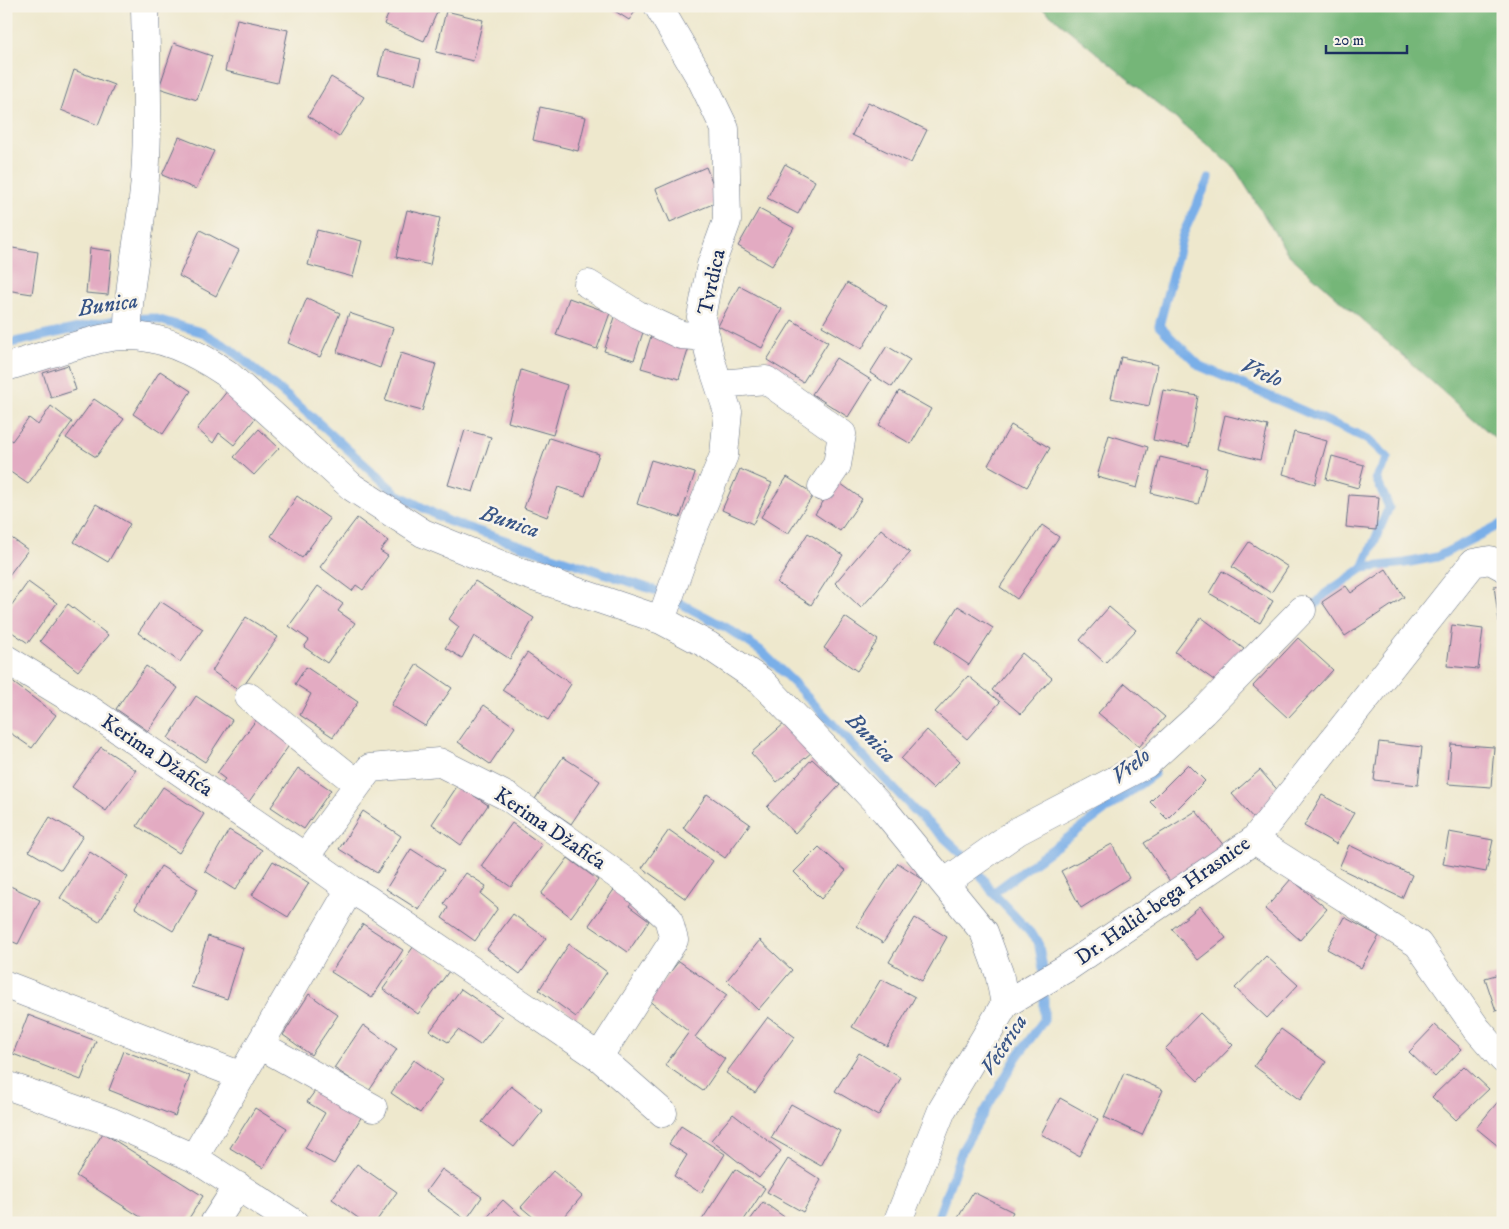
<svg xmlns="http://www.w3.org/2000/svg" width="1509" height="1229" font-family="'IM FELL DW Pica',serif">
<rect width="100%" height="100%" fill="#f7f3e8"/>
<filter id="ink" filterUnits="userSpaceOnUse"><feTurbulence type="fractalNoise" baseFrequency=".02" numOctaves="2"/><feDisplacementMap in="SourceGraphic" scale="10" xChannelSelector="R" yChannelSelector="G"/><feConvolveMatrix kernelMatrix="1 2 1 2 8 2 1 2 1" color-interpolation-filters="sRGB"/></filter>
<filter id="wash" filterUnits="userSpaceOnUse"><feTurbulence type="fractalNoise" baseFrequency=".0096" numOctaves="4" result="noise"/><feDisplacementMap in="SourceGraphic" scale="20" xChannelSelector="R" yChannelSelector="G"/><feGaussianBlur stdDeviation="1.12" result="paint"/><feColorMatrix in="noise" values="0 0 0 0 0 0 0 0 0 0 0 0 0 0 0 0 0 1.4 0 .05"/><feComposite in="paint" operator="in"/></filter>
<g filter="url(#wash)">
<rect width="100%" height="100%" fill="#eee8cd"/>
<path fill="#74b678" stroke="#48726b" d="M1040 6H1503V445L1288 254 1234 167Z"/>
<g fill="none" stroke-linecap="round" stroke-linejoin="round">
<path stroke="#7aafe8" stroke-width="9" d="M1209 178 1183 234 1159 326 1200 366 1368 439 1388 458 1376 478 1389 507 1363 568
M6 344 120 319 153 318 201 332 230 349 311 416 397 494 448 521 657 591 727 628 760 650 793 682 915 811 965 857
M1308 613 1325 594 1363 568 1405 563 1437 557 1503 523
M993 893 1154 774
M936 1223 962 1150 1017 1057 1044 1020V974L1038 941 993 893 981 876"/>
</g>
<g id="blocks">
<path fill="#e3abc2" d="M392 6H440L424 41 384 24Z
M607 6H639L629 20Z
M446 11 483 20 473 61 436 52Z
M237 19 288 30 277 83 225 71Z
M174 43 212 56 197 100 159 88Z
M384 50 421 59 415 84 378 75Z
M74 70 114 85 98 125 61 110Z
M331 77 364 97 339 137 308 116Z
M868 102 927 130 911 163 852 135Z
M540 107 586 117 578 151 533 140Z
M179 137 214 151 196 189 162 175Z
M785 164 815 181 798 214 767 198Z
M706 167 720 201 670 222 656 189Z
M759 209 794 228 772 266 738 246Z
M407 210 440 218 430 265 396 257Z
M200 230 239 250 216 296 179 276Z
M317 230 362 241 353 277 308 265Z
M6 247 38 252 32 294 6 290Z
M90 248 112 251 108 295 86 293Z
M847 283 887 306 862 349 822 326Z
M739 286 782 309 762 348 718 326Z
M307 298 340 313 320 357 288 343Z
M569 298 610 313 597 349 556 335Z
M617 311 647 320 634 360 604 351Z
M349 313 393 328 380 368 337 352Z
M792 320 828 342 803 382 767 360Z
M653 330 691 341 679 379 641 368Z
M887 346 910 360 892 387 870 373Z
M401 353 436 364 422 411 385 401Z
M1121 357 1158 365 1149 406 1111 398Z
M836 358 871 380 848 417 812 394Z
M68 365 76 390 51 398 43 373Z
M521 370 567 385 553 435 508 422Z
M160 371 191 391 163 434 133 414Z
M228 390 257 416 234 445 219 433 213 443 197 429Z
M1163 390 1198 396 1189 447 1153 440Z
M899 391 931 409 911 444 879 425Z
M94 399 124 419 96 457 66 438Z
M51 406 72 422 28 484 6 469V437L12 441 29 418 38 425Z
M1225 415 1268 426 1260 460 1217 449Z
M1011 425 1050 448 1027 487 988 465Z
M259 429 279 448 254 475 234 457Z
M465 430 491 437 473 492 448 485Z
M1294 432 1327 441 1315 484 1283 474Z
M1109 435 1148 447 1137 488 1097 477Z
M549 438 599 454 585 496 558 487 547 517 524 508Z
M1332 456 1364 465 1358 488 1326 479Z
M1160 457 1207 468 1198 504 1151 493Z
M651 460 695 473 680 518 637 504Z
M740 469 772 483 753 524 722 510Z
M787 477 814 494 788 534 761 517Z
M837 481 862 499 840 531 815 514Z
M1349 495 1379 497 1376 530 1346 527Z
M297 496 330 519 302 558 271 536Z
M96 504 130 524 108 562 74 542Z
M357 518 388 541 380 551 388 556 363 590 356 585 352 591 320 567Z
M1042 525 1059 537 1017 599 1000 587Z
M881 529 910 553 861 608 835 583Z
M808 533 843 555 811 605 777 583Z
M6 534 28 550 6 579Z
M1249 542 1288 567 1271 593 1232 567Z
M1386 569 1404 597 1345 636 1322 602 1346 586 1351 593Z
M1222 571 1273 601 1260 623 1209 593Z
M475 581 534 618 510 659 474 636 462 658 445 648 459 627 449 619Z
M28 582 57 603 28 643 6 628V613Z
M1503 585V622H1499L1494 586Z
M318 586 343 604 338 611 355 623 327 663 304 647 309 640 289 626Z
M160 601 203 629 180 662 138 633Z
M68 604 108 635 78 671 40 641Z
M958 606 993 628 969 665 935 642Z
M1109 607 1136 630 1105 663 1080 640Z
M246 617 278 637 240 691 212 671Z
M845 617 878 640 857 671 824 648Z
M1201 617 1244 649 1218 683 1175 652Z
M1452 625 1483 629 1478 669 1447 666Z
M1298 638 1333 670 1288 718 1253 686Z
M527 653 571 684 548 720 502 690Z
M1022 653 1052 678 1021 714 992 690Z
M417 664 452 688 425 726 391 705Z
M146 666 178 688 148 731 116 709Z
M306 667 358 702 333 737 300 715 311 694 295 684Z
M968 676 1000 702 967 739 935 712Z
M11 681 56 715 32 748 6 730V688Z
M1125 683 1165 717 1139 747 1098 713Z
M196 696 232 720 205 762 168 738Z
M484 705 515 727 490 764 458 742Z
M259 716 293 740 248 803 222 784 225 779 217 773Z
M786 722 812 752 777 782 751 753Z
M927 730 960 761 933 789 901 759Z
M1379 742 1422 747 1418 785 1374 780Z
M1451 744 1494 747 1491 787 1448 784Z
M101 747 136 770 106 811 72 787Z
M563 757 600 781 571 824 535 799Z
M812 759 840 785 795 833 767 807Z
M1188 764 1205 781 1167 819 1150 802Z
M298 768 331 790 304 829 271 807Z
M1260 770 1282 795 1254 819 1232 794Z
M458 785 488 805 461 845 432 824Z
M163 787 204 814 179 853 137 826Z
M707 794 750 824 725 858 683 828Z
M1322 795 1354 813 1336 844 1304 826Z
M363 811 401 836 377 873 339 849Z
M1196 811 1225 847 1171 883 1144 843Z
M50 817 83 836 61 870 29 851Z
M512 823 542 845 511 887 481 866Z
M229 830 262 850 235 890 205 871Z
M669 830 713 861 686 899 642 868Z
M1449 832 1493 840 1486 872 1443 864Z
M1112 844 1129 878 1081 908 1061 871Z
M1349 845 1412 875 1402 898 1339 868Z
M819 847 846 871 821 899 794 872Z
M411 849 444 870 419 910 386 889Z
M90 852 128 877 99 922 60 898Z
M568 858 598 880 571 917 541 894Z
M273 861 309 883 288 917 252 895Z
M898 863 924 880 883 943 857 926Z
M161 866 198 889 173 931 135 908Z
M466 873 486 886 481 894 498 908 475 941 442 918 448 908 444 903Z
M1291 879 1327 909 1300 940 1265 909Z
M618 884 635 896 629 906 649 921 628 952 589 925Z
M8 885 40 900 18 944 6 939V889Z
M1200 906 1226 938 1198 960 1172 929Z
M513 914 546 938 520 974 487 949Z
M1344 917 1379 936 1361 968 1327 949Z
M915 918 947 937 922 981 889 962Z
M363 924 403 950 372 998 331 972Z
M208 936 243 948 227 999 191 987Z
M760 940 792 970 758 1010 727 980Z
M569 944 607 972 576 1017 539 990Z
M414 946 449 971 418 1014 383 989Z
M1266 956 1298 985 1267 1018 1235 988Z
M679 961 727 995 695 1037 725 1059 703 1091 665 1065 689 1032 648 1000Z
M1503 973V1009L1496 1011 1485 978Z
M881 979 915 997 887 1046 852 1027Z
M461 989 502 1017 480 1045 458 1030 448 1042 430 1031Z
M309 994 338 1015 311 1055 283 1035Z
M1200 1013 1233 1045 1198 1081 1165 1049Z
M28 1015 96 1041 81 1080 13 1054Z
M768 1017 795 1037 755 1093 726 1073Z
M363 1025 397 1049 369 1091 334 1068Z
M1435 1025 1462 1049 1435 1077 1409 1052Z
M1281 1029 1326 1062 1300 1100 1254 1066Z
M124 1051 190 1076 175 1116 109 1090Z
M859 1053 901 1078 878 1116 835 1091Z
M414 1060 443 1080 420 1113 391 1093Z
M1464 1066 1489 1089 1456 1120 1432 1097Z
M1124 1073 1163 1090 1142 1135 1104 1117Z
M511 1086 543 1111 514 1147 482 1122Z
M318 1087 363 1114 334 1164 305 1148 325 1113 307 1102Z
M1060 1098 1098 1119 1079 1156 1041 1134Z
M1501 1098 1503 1100V1141L1498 1146 1476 1128Z
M791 1104 840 1131 821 1166 771 1138Z
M255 1108 287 1128 263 1168 230 1148Z
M733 1114 781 1151 759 1178 711 1140Z
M681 1126 725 1154 701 1193 674 1176 687 1155 669 1144Z
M103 1133 203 1196 186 1223H150L76 1176Z
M788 1159 821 1180 803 1212 767 1192Z
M357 1164 397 1192 375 1223H365L332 1199Z
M442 1169 482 1197 466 1220 426 1191Z
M735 1169 765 1188 742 1223H700Z
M553 1171 582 1196 559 1223H540L521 1207Z
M973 1192 1013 1212 1007 1223H955Z
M503 1200 523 1218 518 1223H482Z
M763 1202 793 1223H748Z"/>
</g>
</g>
<g filter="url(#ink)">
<use href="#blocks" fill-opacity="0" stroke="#657085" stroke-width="1"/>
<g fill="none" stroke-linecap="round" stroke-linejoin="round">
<g stroke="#657085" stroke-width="29">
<path id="minor" d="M658 6 702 81 725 129 727 221 711 265 701 317 711 361 728 412 724 455 694 527 661 620
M588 284 638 315 681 335 706 337
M128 336C127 282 142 230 145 177 149 120 146 63 145 6
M6 367C26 361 46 355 65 349 86 343 108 335 129 336 163 336 198 354 226 373L352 487 423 533 519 572 661 620 708 645 761 681 885 811 984 932 999 973 1005 1004
M719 384 766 380 842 434 837 465 822 487
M6 659 93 712 305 857 350 889 367 899 599 1057 674 940 668 918 634 887 508 797 439 762 370 768 305 857
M249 697 358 784
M1254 840 1418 944 1477 1029 1503 1059
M944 883 1018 831 1146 764 1203 712 1302 610
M6 985 242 1076
M260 1045 373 1108
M599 1057 663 1113
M6 1085 112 1122 194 1158 294 1223
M194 1158 350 889
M214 1223 238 1186
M897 1223 942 1110 1005 1004 1065 969 1254 840 1473 563 1490 560 1503 567"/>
</g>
<use href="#minor" stroke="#fff" stroke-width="28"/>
</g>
</g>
<g text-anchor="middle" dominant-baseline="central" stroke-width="5" stroke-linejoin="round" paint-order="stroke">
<g font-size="21" fill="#1b2f5e" stroke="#f7f3e8">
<text transform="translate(712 282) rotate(-78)">Tvrdica</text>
<text transform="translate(157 756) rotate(34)">Kerima Džafića</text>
<text transform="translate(550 829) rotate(34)">Kerima Džafića</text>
<text transform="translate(1163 901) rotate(-35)">Dr. Halid-bega Hrasnice</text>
</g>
<g font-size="22" font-style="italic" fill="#385587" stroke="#f7f3e8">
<text transform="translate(108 305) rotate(-8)">Bunica</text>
<text transform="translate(1262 373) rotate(23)">Vrelo</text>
<text transform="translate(510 522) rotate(19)">Bunica</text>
<text transform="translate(871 738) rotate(46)">Bunica</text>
<text transform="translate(1131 766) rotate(-39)">Vrelo</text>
<text transform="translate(1004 1045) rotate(-57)">Večerica</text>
</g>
</g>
<rect width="1509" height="1229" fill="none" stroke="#f7f3e8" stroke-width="25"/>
<path d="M1326 45v8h81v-8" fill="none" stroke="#1b2f5e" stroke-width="2.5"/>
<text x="1334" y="45" font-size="15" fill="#1b2f5e" stroke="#f7f3e8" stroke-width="4" paint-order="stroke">20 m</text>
</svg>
